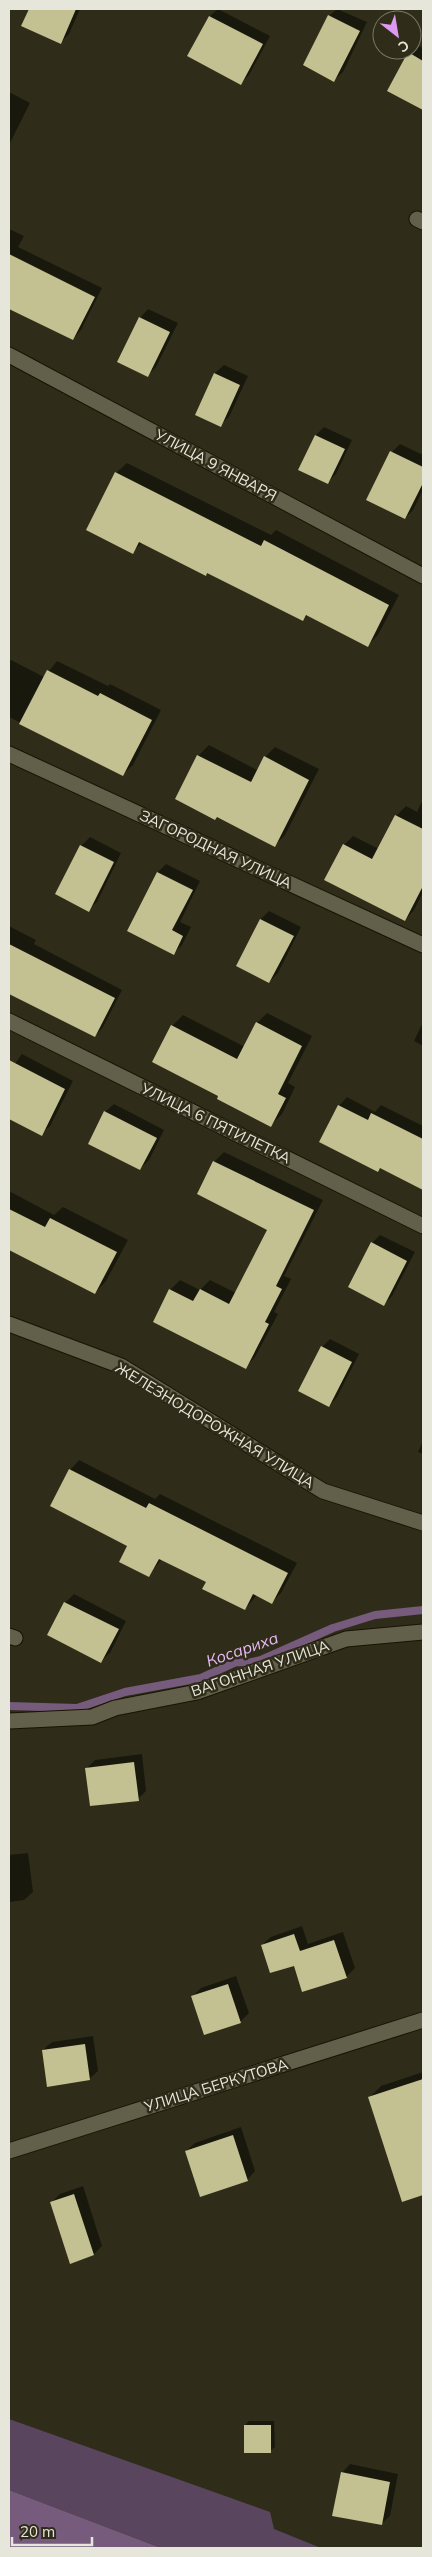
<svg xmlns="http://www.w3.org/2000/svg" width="432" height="2557" font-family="Mulish,sans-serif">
<rect width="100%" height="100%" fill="#2f2d19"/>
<path fill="#59465e" d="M9 2419 270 2512 274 2529 321 2548H161L9 2490Z"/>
<path fill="#765b7d" d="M9 2490 161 2548H9Z"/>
<path fill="#0007" d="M30 9H80L69 34 61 42 23 26Z
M218 9 270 36 249 75 240 84 189 56 210 16Z
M337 9 367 22 343 72 334 80 329 16Z
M417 45 423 48V105L421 107 409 53Z
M9 92 30 103 9 145Z
M9 229 24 236 18 247 102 288 81 330 73 339 27 307 9 298Z
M148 309 178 323 156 367 148 375 140 318Z
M224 365 248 376 229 417 220 425 196 414 215 373Z
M324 427 352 440 336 474 328 482 300 469 316 435Z
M400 444 423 455V490L413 510 405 518 392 452Z
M127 463 271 535 276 530 399 595 378 635 368 645 308 615 303 620 208 572 143 542 132 552 116 473Z
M9 659 44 677 57 661 108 686 110 684 161 710 133 765 123 774 9 717Z
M209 745 257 770 265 757 275 747 319 769 285 835 275 845 217 816 176 799 199 755Z
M423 799V892L414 910 405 920 344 845 353 836 379 849 396 816 406 806 417 812Z
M90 837 121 853 97 902 88 910 56 894 81 846Z
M166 864 200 881 180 922 191 927 182 945 174 953 158 872Z
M269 911 301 927 278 973 269 982 237 965 261 919Z
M9 926 36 940 34 944 122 990 103 1027 95 1036 42 1003 9 987Z
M267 1013 312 1036 288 1083 295 1087 282 1114 271 1125 220 1095 172 1026 183 1015 245 1047 257 1023Z
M423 1022V1046L414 1041Z
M22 1054 73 1081 50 1126 41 1134 9 1118V1072Z
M347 1097 375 1112 381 1105 423 1126V1188L381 1167 377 1171 339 1106Z
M114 1104 164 1130 149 1160 140 1169 105 1112Z
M224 1152 323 1200 284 1276 291 1279 274 1312 278 1314 255 1357 246 1367 170 1290 180 1280 200 1290 210 1280 236 1293 268 1229 198 1193 214 1162Z
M9 1191 54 1215 63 1207 128 1240 106 1281 95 1293 9 1249Z
M380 1235 415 1252 392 1296 384 1304 372 1243Z
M330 1339 359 1354 337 1397 329 1406 322 1347Z
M423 1441V1454L418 1452Z
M79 1460 155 1499 160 1494 297 1563 281 1593 272 1602 257 1595 245 1609 208 1581 162 1559 149 1575 129 1545 70 1470Z
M74 1594 126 1621 110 1653 101 1661 49 1634 65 1603Z
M142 1754 146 1791 138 1799 87 1768 95 1760Z
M28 1853 33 1892 24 1900 9 1902V1855Z
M302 1926 308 1944 343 1932 355 1968 346 1977 294 1964 262 1945 271 1937Z
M236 1976 249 2013 240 2022 193 1996 201 1988Z
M93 2036 98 2071 89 2079 43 2050 52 2042Z
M423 2072V2193L403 2200 369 2098 381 2086Z
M241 2127 255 2171 247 2180 186 2151 195 2143Z
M83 2186 102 2246 94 2254 71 2262 52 2202 60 2194Z
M249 2421H274L275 2447 270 2451 245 2425Z
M350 2464 398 2474 390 2516 381 2524 342 2473Z"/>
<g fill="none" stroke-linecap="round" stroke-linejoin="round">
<path stroke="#765b7d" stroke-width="8" d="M9 1706 77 1708 125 1692 201 1678 236 1662 248 1663 261 1660 333 1628 375 1615 423 1610"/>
</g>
<path fill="#c3c092" d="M29 9H76L61 44 21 26Z
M328 15 360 31 334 82 303 65Z
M209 16 263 44 241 85 187 56Z
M408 52 423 61V110L387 91Z
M9 254 95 297 73 340 9 309Z
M139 317 170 332 148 377 117 362Z
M214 373 240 385 221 427 195 415Z
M315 435 345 449 328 484 298 470Z
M390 451 423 467V483L405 519 366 500Z
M115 472 261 546 264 540 389 605 368 647 306 615 303 621 207 573 206 576 139 542 133 554 86 530Z
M47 670 98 696 100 693 152 720 123 776 19 724Z
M197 755 251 782 264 756 309 780 275 847 217 817 215 820 175 799Z
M395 815 423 829V886L405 921 324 880 343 844 372 859Z
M80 845 114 862 89 912 55 894Z
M157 872 193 890 172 930 183 936 174 955 127 931Z
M260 919 294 936 269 983 236 966Z
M9 944 115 998 95 1037 9 994Z
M256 1022 302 1046 278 1094 286 1098 271 1127 217 1099 218 1096 152 1062 171 1025 237 1059Z
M9 1060 65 1089 42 1136 9 1119Z
M338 1105 368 1120 371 1113 423 1139V1190L380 1168 378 1172 319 1142Z
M104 1111 157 1138 140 1170 88 1144Z
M213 1161 314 1210 276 1286 282 1289 265 1322 269 1324 246 1369 153 1322 169 1289 193 1301 200 1289 229 1304 267 1230 197 1194Z
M9 1209 45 1227 50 1218 117 1252 95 1294 9 1250Z
M371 1242 407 1261 384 1306 348 1287Z
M321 1346 352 1362 329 1407 298 1391Z
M69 1469 146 1508 149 1503 288 1573 272 1604 253 1594 245 1610 202 1589 206 1582 159 1559 149 1577 119 1562 127 1546 50 1506Z
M64 1602 119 1629 101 1663 47 1635Z
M134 1762 139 1801 90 1806 85 1768Z
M294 1934 300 1951 334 1940 347 1978 302 1992 294 1966 270 1973 261 1945Z
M228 1984 241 2023 204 2035 191 1996Z
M85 2044 90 2080 47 2087 42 2050Z
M423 2079V2195L402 2202 368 2097Z
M233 2135 248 2181 200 2197 185 2151Z
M74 2194 94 2255 70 2264 50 2202Z
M244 2425H271V2453H244Z
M341 2472 390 2482 382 2525 332 2516Z"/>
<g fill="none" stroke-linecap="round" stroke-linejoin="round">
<g stroke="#171503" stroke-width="17">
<path id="lane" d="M417 219 423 222"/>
</g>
<g stroke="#171503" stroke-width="17">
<path id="street" d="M9 355 423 576
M9 754 423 945
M9 1021 423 1226
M9 1324 121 1366 323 1491 423 1523
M9 1636 15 1638
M9 1721 92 1717 115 1708 197 1692 346 1639 423 1632
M9 2151 423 2020"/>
</g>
<use href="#lane" stroke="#62604b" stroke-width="15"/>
<use href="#street" stroke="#62604b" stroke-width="15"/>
</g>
<g text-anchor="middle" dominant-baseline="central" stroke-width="5" stroke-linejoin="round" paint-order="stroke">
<g font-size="15" fill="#e7e6da" stroke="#2f2d19">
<text transform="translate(216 465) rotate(28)">УЛИЦА 9 ЯНВАРЯ</text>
<text transform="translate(216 849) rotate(25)">ЗАГОРОДНАЯ УЛИЦА</text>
<text transform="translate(216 1123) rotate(26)">УЛИЦА 6 ПЯТИЛЕТКА</text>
<text transform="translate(215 1425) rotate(31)">ЖЕЛЕЗНОДОРОЖНАЯ УЛИЦА</text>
<text transform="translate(260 1668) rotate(-19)">ВАГОННАЯ УЛИЦА</text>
<text transform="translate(216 2085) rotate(-17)">УЛИЦА БЕРКУТОВА</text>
</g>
<g font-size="16" font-style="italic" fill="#e6baf4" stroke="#2f2d19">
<text transform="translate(242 1649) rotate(-19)">Косариха</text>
</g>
</g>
<rect width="432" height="2557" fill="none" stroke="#e7e6da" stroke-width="20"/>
<g transform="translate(397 35) rotate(149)"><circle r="24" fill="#2f2d19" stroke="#797766"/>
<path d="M0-4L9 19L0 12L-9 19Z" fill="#de98f2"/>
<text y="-8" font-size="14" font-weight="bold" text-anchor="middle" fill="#e7e6da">С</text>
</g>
<path d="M12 2537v8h80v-8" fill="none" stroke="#e7e6da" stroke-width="2.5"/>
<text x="20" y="2537" font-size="15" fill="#e7e6da" stroke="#2f2d19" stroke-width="4" paint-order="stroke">20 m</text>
</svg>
